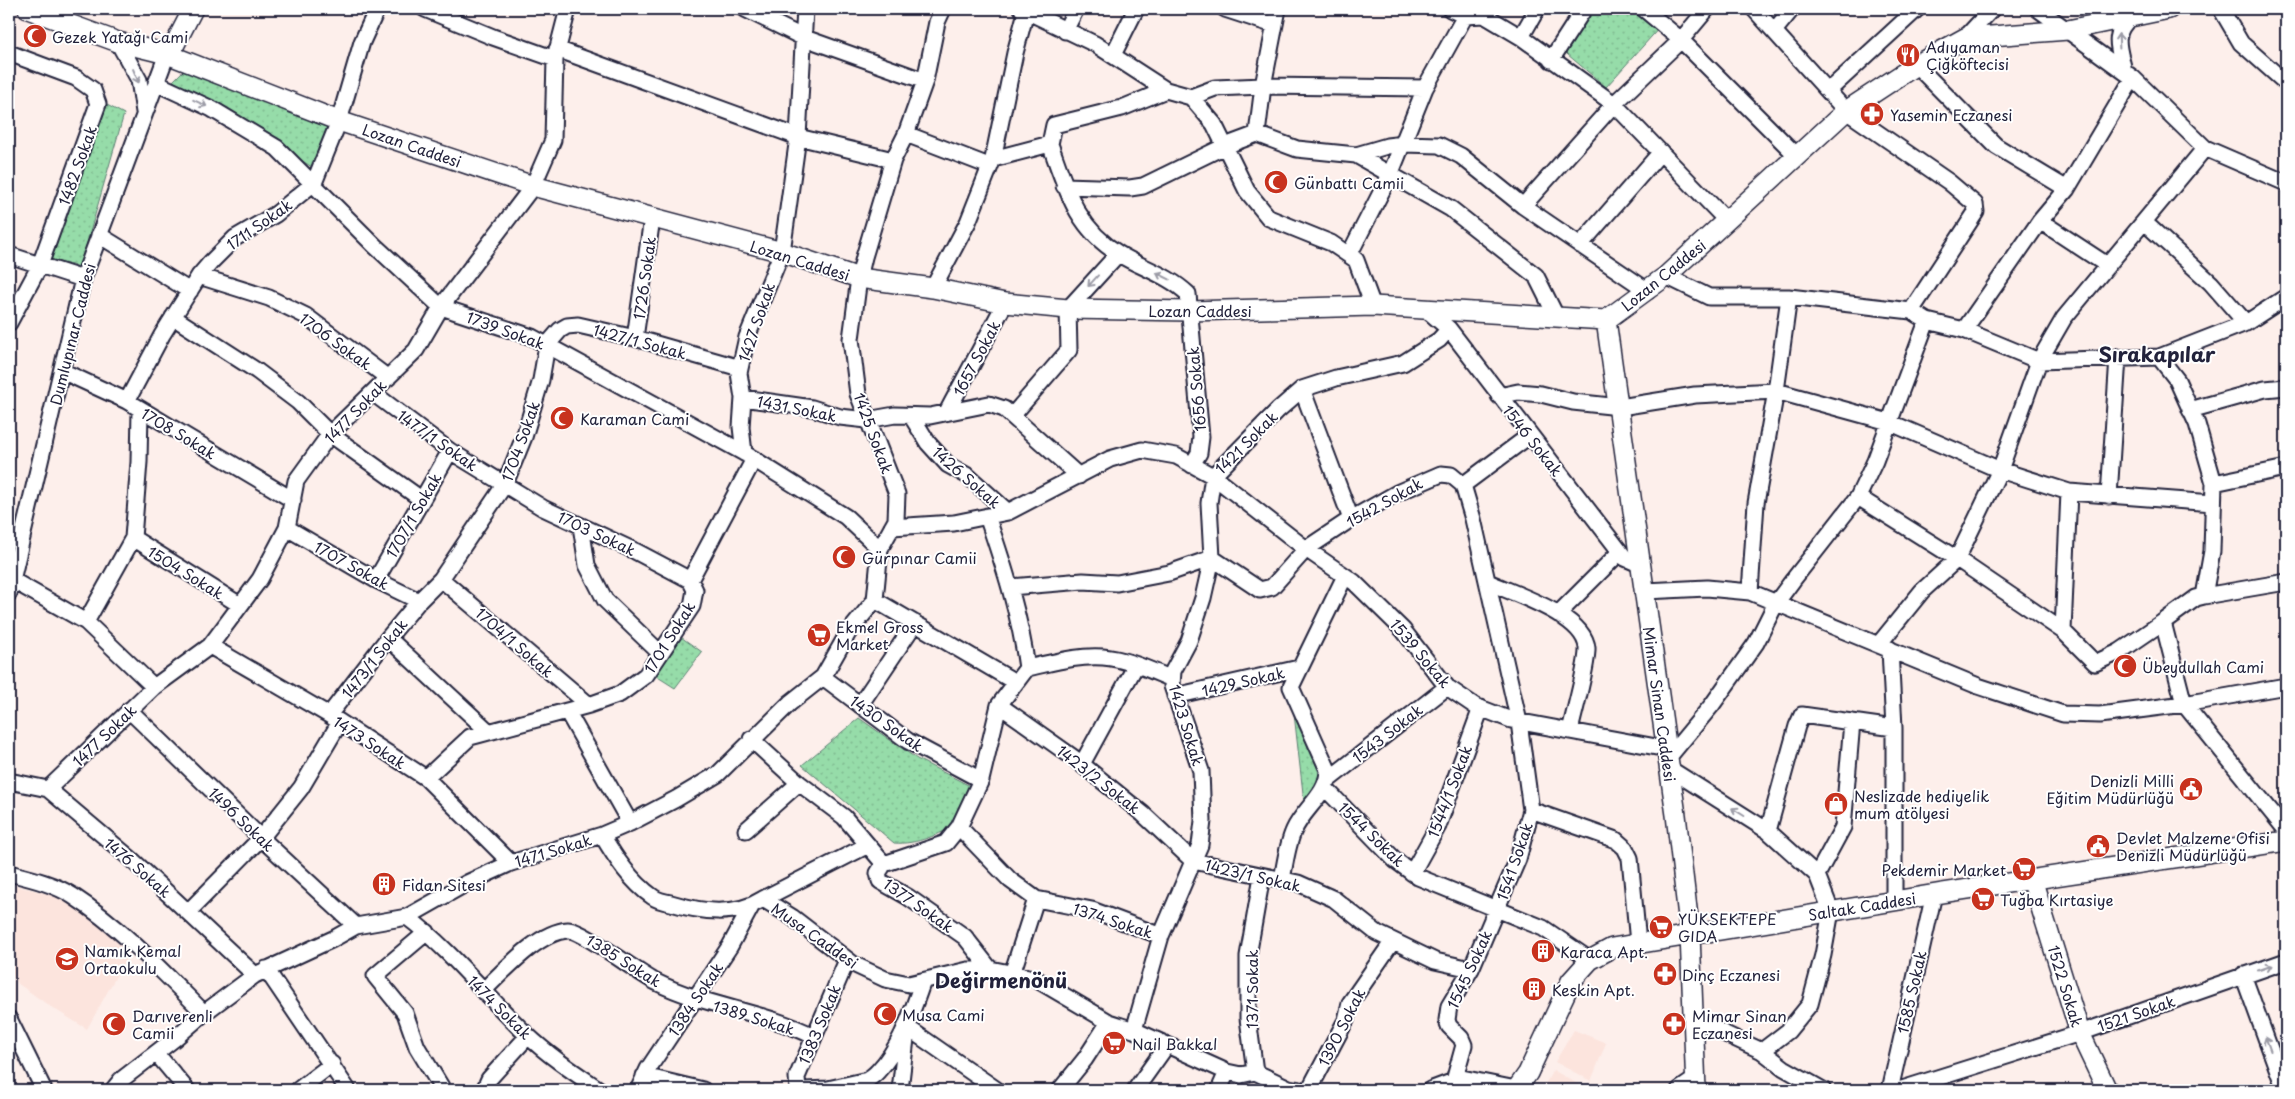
<svg xmlns="http://www.w3.org/2000/svg" width="2295" height="1099" font-family="'Playpen Sans',sans-serif">
<defs>
<pattern id="green-dots" width="8" height="8" patternUnits="userSpaceOnUse" patternTransform="scale(1.25)"><rect width="8" height="8" fill="#96dca9"/><path d="M2 2h.1M6 6h.1" fill="none" stroke="#81bc92" stroke-width="1.8" stroke-linecap="round"/></pattern>
</defs>
<rect width="100%" height="100%" fill="#fdefeb"/>
<filter id="ink" filterUnits="userSpaceOnUse"><feTurbulence type="fractalNoise" baseFrequency=".02" numOctaves="2"/><feDisplacementMap in="SourceGraphic" scale="10" xChannelSelector="R" yChannelSelector="G"/><feConvolveMatrix kernelMatrix="1 2 1 2 8 2 1 2 1" color-interpolation-filters="sRGB"/></filter>
<g filter="url(#ink)">
<path fill="#fce4dd" d="M9 884 68 899 130 951 87 1029 51 1007 17 983 9 966Z
M1574 1030 1606 1043 1591 1081 1555 1062Z
M1553 1070 1583 1087 1581 1090H1542Z"/>
<path fill="url(#green-dots)" stroke="#5c7f72" d="M1587 9H1640L1661 26 1606 87 1561 49Z
M184 70 329 128 312 167 173 81Z
M107 105 124 114 80 267 48 259Z
M678 635 702 652 675 688 653 674Z
M1291 687 1328 770 1305 811Z
M859 718 917 759 972 787 959 824C939 834 917 845 894 843L802 765Z"/>
<g fill="none" stroke-linecap="round" stroke-linejoin="round">
<g stroke="#22223b" stroke-width="19">
<path id="minor" d="M425 9 493 37 555 59
M745 9 802 37 925 81
M1022 9 1095 44 1166 90 1191 97 1214 124 1247 191 1269 218 1331 243 1356 260 1373 306
M1225 9 1274 25
M1450 9 1465 16 1484 15 1521 37 1614 104 1727 221
M1644 9 1681 40 1797 156
M1754 9 1846 111 1949 182 1975 204 1976 212 1911 311
M2038 9 2133 78 2205 148 2286 183
M2221 9 2241 43 2286 83
M1065 31 1076 9
M1774 31 1792 9
M1521 37 1537 9
M1965 38 1992 9
M118 42 139 80 144 112
M557 49 798 137 893 160
M9 53 76 78 93 90 98 104 40 265 9 323
M1113 55 1136 9
M1551 60 1584 9
M1916 65 1996 146 2067 189
M2124 71C2119 48 2111 34 2131 17
M156 83 212 109 277 148 374 245 441 307 532 337 744 453 846 517 880 549
M1828 91 1917 9
M1191 97 1215 88 1263 86 1425 88
M906 134 989 166
M1257 134 1263 86 1278 9
M1050 144C1066 188 1076 228 1119 254 1142 268 1168 275 1188 294L1201 437 1199 453 1192 465
M1356 155 1451 209 1536 276 1557 318
M993 159 1050 144 1054 125 1122 108 1166 90
M1064 186 1130 188 1143 186 1225 146 1257 134 1297 149 1356 155 1387 146 1404 144 1439 145 1461 156 1523 206 1648 291
M1523 206 1614 104 1681 40 1707 9
M2040 221 2107 265
M2144 222 2211 283 2246 323
M99 235 190 291
M1580 245 1661 152
M9 255 83 279
M1349 255 1390 175 1425 88 1465 16
M199 276 269 298 306 316 388 378
M1666 276 1709 297H1789L1911 311 1927 321 1964 330 2039 361 2159 357 2246 323 2286 297
M933 288 968 222 993 159 1015 53 1026 12
M1427 310 1449 329 1625 558 1641 565
M173 317 257 371 298 402 330 434 421 499
M1964 330 2040 221 2067 189 2133 78
M635 338 652 218
M2159 357 2177 380 2197 424 2214 483 2212 551 2204 596 2196 598 2163 622 2184 704 2286 830
M62 371 127 401 293 500
M1302 389 1351 519
M373 393 450 451 543 508 635 551 690 580
M1499 396 1518 392 1541 394 1573 402 1620 407 1695 395 1776 391 1889 422 2000 470 2069 492 2213 503
M743 398 812 408 840 417 867 420 895 415 930 416 989 404 1004 409 1079 476
M127 401 162 335 199 276 211 262 235 238 276 214 314 183 339 121 362 42 377 9
M2190 410 2265 389 2286 387
M947 412 1005 303
M1012 416 1069 350 1068 309 1118 254
M912 417 928 443 948 465 968 476 1008 512
M744 453 741 427 743 398 739 373 747 337 782 252 798 137 805 9
M1213 476 1278 410 1302 389 1336 378 1403 363 1439 340 1449 329
M2214 483 2286 468
M1463 485 1529 436
M2109 496 2118 357
M1858 497 1957 559 2063 631 2095 663 2119 652 2163 622
M581 526 587 565 605 600 660 653
M892 527 954 523 1008 512 1110 459 1142 450 1176 456 1213 476 1306 549 1354 582 1403 630 1447 687 1475 706 1511 720 1667 749
M287 528 376 580 419 601
M133 538 240 605
M441 579 589 705
M12 580 86 622 154 687
M376 580 450 451
M1488 582C1514 594 1584 615 1587 648 1588 664 1574 712 1570 731
M1010 587 1083 581 1117 583 1169 573 1212 558 1260 590 1272 587 1306 549 1351 519 1397 493 1441 474 1451 475 1463 485 1473 519 1519 722 1531 810 1518 859 1496 910 1471 969 1449 1006 1447 1020 1449 1026 1461 1038 1464 1045 1454 1081
M1645 591 1707 588 1750 592 1978 686 2063 714 2100 715 2184 704 2286 686
M1750 592 1756 503 1776 391 1789 297
M9 593 83 279 167 54
M2204 596 2286 582
M875 600 1015 682
M1558 614 1620 552
M86 622 133 538 139 462 140 410
M2063 631 2069 492
M388 638 488 731
M1879 644 1922 591 1957 559 2000 470 2039 361 2064 318 2205 148
M210 646 329 715 426 778 511 863
M1890 649 1894 728V901
M1027 668C1051 663 1078 655 1103 657 1127 659 1150 670 1172 679
M823 677 908 741 981 780
M1175 696 1299 668
M860 705 915 623
M999 705 1074 758 1143 814 1193 861 1298 883 1334 899 1377 933 1435 961 1471 969
M129 710 261 838 356 926
M567 711 630 823
M329 715 388 638 419 601 441 579 505 484 524 437 541 380 547 345 560 330 567 326 578 325 635 338 740 368
M751 739 799 783 844 817 884 864
M1668 758 1712 705 1756 643 1776 603 1793 580 1858 497 1875 461 1927 321
M1082 764 1136 665
M1670 769 1768 831 1817 875 1831 911 1823 955 1810 1004 1788 1031 1762 1051
M426 778 470 737 589 705 620 694 646 675 692 606 695 590 690 580 754 459
M1328 780 1447 687
M9 781 48 789 131 859 255 975
M1325 788 1395 860 1418 877 1543 928 1590 960
M48 789 154 687 210 646 260 579 287 528 296 481 330 434 416 350 441 307 533 186 553 140 555 59 568 9
M1531 810 1616 840 1625 848 1630 858 1638 943
M959 827 1010 880 1036 899 1092 910 1161 936
M746 830 799 783
M1768 831 1797 726 1802 715 1894 728
M602 835C615 857 631 882 653 897 657 900 665 902 671 903 701 912 735 917 763 899L792 917 853 964 885 979 909 984 968 970 990 969 1034 978 1109 1022 1134 1030 1227 1072 1241 1075 1255 1072 1289 1088 1301 1090
M884 864 946 843 959 827 981 780 999 705 1027 668C1020 615 1004 566 987 516
M884 864 878 873 880 881 908 897 965 937 990 969
M9 873C29 878 55 884 73 896 122 928 163 972 204 1013
M1412 873 1438 826 1481 708
M1817 875 1843 827 1852 722
M1282 880C1285 864 1287 845 1294 830 1304 808 1328 794 1328 770L1291 687 1345 576
M763 899 868 845
M189 911 261 838 301 788 340 722
M407 917C452 951 486 996 527 1035 549 1056 575 1073 600 1090
M427 932 375 976 405 1013 417 1047 443 1090
M266 969 348 1090
M1012 974 1036 899
M2243 975 2285 1090
M483 991C504 971 538 932 568 930 581 929 638 973 656 982 706 1007 764 1011 813 1036
M9 1019 44 1090
M1693 1019 1762 1051 1784 1068 1823 1090
M908 1028 997 1090
M1134 1030 1161 936 1200 845 1203 821 1201 771 1172 686 1173 671 1189 641 1203 598 1212 558 1209 503 1213 476
M156 1053 187 1090
M1255 1072 1248 1018V956L1262 876
M644 1076 703 1090
M113 1090 121 1080 174 1039 204 1013 255 975 333 939 356 926 407 917 467 883 511 863 602 835 630 823 676 799 718 774 790 703 823 677 848 633 875 600 880 549 896 520 897 494 858 394 851 339 859 278 864 257 893 160 906 134 925 81 937 22 943 9
M298 1090 332 1064
M484 1090 489 1079 528 1036
M638 1090 648 1069 730 946 751 907
M798 1090 797 1077 847 960
M805 1090 828 1089 863 1081
M854 1090C862 1083 872 1078 878 1071 901 1047 912 1011 923 981
M900 1090 907 1030
M1060 1090 1085 1059 1109 1022
M1135 1090 1167 1045
M1219 1090 1227 1072
M1309 1090 1346 1020 1350 1003 1393 941
M1430 1090 1462 1078 1516 1089
M1679 1090 1695 1079
M1890 1090 1934 894
M1899 1090 2080 1033 2286 961"/>
</g>
<g stroke="#22223b" stroke-width="22">
<path id="major" d="M28 9 118 42 167 54 339 121 533 186 782 252 859 278 933 288 1005 303 1068 309 1190 311 1373 306 1606 320 1666 276 1846 111 1916 65 1965 38 2068 30 2169 9
M167 54 174 46 193 9
M1606 320 1676 815 1690 934 1696 1090
M2032 879 2080 1033 2107 1090
M1516 1090 1528 1073 1571 981 1590 960 1612 948 1942 893 2286 841"/>
</g>
<use href="#minor" stroke="#fff" stroke-width="15"/>
<use href="#major" stroke="#fff" stroke-width="19"/>
</g>
<defs><path id="oneway-shaft" d="M-6 0H5M1.5-3L5.5 0L1.5 3" fill="none" stroke-width="1.6" stroke-linecap="round" stroke-linejoin="round" transform="scale(1.25)"/></defs>
<g stroke="#9c9ca7">
<use href="#oneway-shaft" transform="translate(2119 41) rotate(-93)"/>
<use href="#oneway-shaft" transform="translate(136 76) rotate(67)"/>
<use href="#oneway-shaft" transform="translate(200 103) rotate(25)"/>
<use href="#oneway-shaft" transform="translate(1163 276) rotate(-154)"/>
<use href="#oneway-shaft" transform="translate(1093 281) rotate(132)"/>
<use href="#oneway-shaft" transform="translate(1738 812) rotate(-148)"/>
<use href="#oneway-shaft" transform="translate(2265 968) rotate(-19)"/>
<use href="#oneway-shaft" transform="translate(2268 1044) rotate(-110)"/>
</g>
</g>
<defs>
<g id="mosque-disc" transform="scale(1.25)"><circle r="9.5" fill="#c8321e" stroke="#fff"/><path d="M3.5-4.9A6 6 0 1 0 3.5 4.9A5 5 0 1 1 3.5-4.9Z" fill="#fff"/></g>
<g id="restaurant-disc" transform="scale(1.25)"><circle r="9.5" fill="#c8321e" stroke="#fff"/><path d="M-5-6h1v4h1v-4h1v4h1v-4h1v5L-1.5 .5V6h-2V.5L-5-1ZM5-6V6H3V1.5H1.5Q1.5-4 5-6Z" fill="#fff"/></g>
<g id="pharmacy-disc" transform="scale(1.25)"><circle r="9.5" fill="#c8321e" stroke="#fff"/><path d="M-2-6h4v4h4v4h-4v4h-4v-4h-4v-4h4Z" fill="#fff"/></g>
<g id="supermarket-disc" transform="scale(1.25)"><circle r="9.5" fill="#c8321e" stroke="#fff"/><path d="M-6-5.5h2.5l.6 2H6L4.5 2H-2.5L-4.4-4H-6ZM-1.5 3.2a1.3 1.3 0 1 0 .1 0ZM3 3.2a1.3 1.3 0 1 0 .1 0Z" fill="#fff"/></g>
<g id="civic-disc" transform="scale(1.25)"><circle r="9.5" fill="#c8321e" stroke="#fff"/><path d="M-.6-6.5H3V-4.5H.6V-3L4-1V1h2V6H-6V1h2V-1L-.6-3ZM-1.2 2.5V6h2.4V2.5Z" fill="#fff"/></g>
<g id="shop-disc" transform="scale(1.25)"><circle r="9.5" fill="#c8321e" stroke="#fff"/><path d="M-5-2.5h2.3a2.7 3.5 0 0 1 5.4 0H5L5.5 6h-11ZM-1.5-2.5h3a1.5 2.3 0 0 0-3 0Z" fill="#fff"/></g>
<g id="building-disc" transform="scale(1.25)"><circle r="9.5" fill="#c8321e" stroke="#fff"/><path d="M-4-6H4V6H1V3H-1V6H-4ZM-2.5-4.3h1.7v1.8h-1.7ZM.8-4.3h1.7v1.8H.8ZM-2.5-1h1.7V.8h-1.7ZM.8-1h1.7V.8H.8Z" fill="#fff"/></g>
<g id="school-disc" transform="scale(1.25)"><circle r="9.5" fill="#c8321e" stroke="#fff"/><path d="M0-5L7-2L0 1L-7-2ZM-4 1L0 2.5L4 1V4Q0 6-4 4Z" fill="#fff"/></g>
</defs>
<g fill-rule="evenodd">
<use href="#mosque-disc" x="35" y="36"/>
<use href="#restaurant-disc" x="1908" y="55"/>
<use href="#pharmacy-disc" x="1872" y="114"/>
<use href="#mosque-disc" x="1276" y="182"/>
<use href="#mosque-disc" x="562" y="418"/>
<use href="#mosque-disc" x="844" y="557"/>
<use href="#supermarket-disc" x="819" y="635"/>
<use href="#mosque-disc" x="2125" y="666"/>
<use href="#civic-disc" x="2191" y="789"/>
<use href="#shop-disc" x="1836" y="804"/>
<use href="#civic-disc" x="2098" y="846"/>
<use href="#supermarket-disc" x="2024" y="869"/>
<use href="#building-disc" x="384" y="884"/>
<use href="#supermarket-disc" x="1983" y="899"/>
<use href="#supermarket-disc" x="1661" y="927"/>
<use href="#building-disc" x="1543" y="951"/>
<use href="#school-disc" x="67" y="959"/>
<use href="#pharmacy-disc" x="1665" y="974"/>
<use href="#building-disc" x="1534" y="989"/>
<use href="#mosque-disc" x="885" y="1014"/>
<use href="#mosque-disc" x="114" y="1024"/>
<use href="#pharmacy-disc" x="1674" y="1024"/>
<use href="#supermarket-disc" x="1114" y="1043"/>
</g>
<g text-anchor="middle" dominant-baseline="central" stroke-width="4" stroke-linejoin="round" paint-order="stroke">
<g font-size="15" fill="#22223b" stroke="#fff" text-anchor="start">
<text x="52" y="36">Gezek Yatağı Cami</text>
<text x="1926" y="46">Adıyaman<tspan x="1926" dy="17">Çiğköftecisi</tspan></text>
<text x="1890" y="114">Yasemin Eczanesi</text>
<text x="1294" y="182">Günbattı Camii</text>
<text x="580" y="418">Karaman Cami</text>
<text x="862" y="557">Gürpınar Camii</text>
<text x="836" y="626">Ekmel Gross<tspan x="836" dy="17">Market</tspan></text>
<text x="2142" y="666">Übeydullah Cami</text>
<text x="2174" y="780" text-anchor="end">Denizli Milli<tspan x="2174" dy="17">Eğitim Müdürlüğü</tspan></text>
<text x="1854" y="795">Neslizade hediyelik<tspan x="1854" dy="17">mum atölyesi</tspan></text>
<text x="2116" y="837">Devlet Malzeme Ofisi<tspan x="2116" dy="17">Denizli Müdürlüğü</tspan></text>
<text x="2006" y="869" text-anchor="end">Pekdemir Market</text>
<text x="402" y="884">Fidan Sitesi</text>
<text x="2000" y="899">Tuğba Kırtasiye</text>
<text x="1678" y="918">YÜKSEKTEPE<tspan x="1678" dy="17">GIDA</tspan></text>
<text x="84" y="950">Namık Kemal<tspan x="84" dy="17">Ortaokulu</tspan></text>
<text x="1560" y="951">Karaca Apt.</text>
<text x="1682" y="974">Dinç Eczanesi</text>
<text x="1552" y="989">Keskin Apt.</text>
<text x="902" y="1014">Musa Cami</text>
<text x="132" y="1015">Darıverenli<tspan x="132" dy="17">Camii</tspan></text>
<text x="1692" y="1015">Mimar Sinan<tspan x="1692" dy="17">Eczanesi</tspan></text>
<text x="1132" y="1043">Nail Bakkal</text>
</g>
<g font-size="15" fill="#22223b" stroke="#fff">
<text transform="translate(412 145) rotate(19)">Lozan Caddesi</text>
<text transform="translate(77 165) rotate(-70)">1482 Sokak</text>
<text transform="translate(259 224) rotate(-35)">1711 Sokak</text>
<text transform="translate(800 260) rotate(17)">Lozan Caddesi</text>
<text transform="translate(1663 275) rotate(-39)">Lozan Caddesi</text>
<text transform="translate(644 278) rotate(-82)">1726 Sokak</text>
<text x="1200" y="310">Lozan Caddesi</text>
<text transform="translate(756 322) rotate(-71)">1427 Sokak</text>
<text transform="translate(506 330) rotate(20)">1739 Sokak</text>
<text transform="translate(72 334) rotate(-76)">Dumlupınar Caddesi</text>
<text transform="translate(336 341) rotate(36)">1706 Sokak</text>
<text transform="translate(640 341) rotate(15)">1427/1 Sokak</text>
<text transform="translate(976 358) rotate(-62)">1657 Sokak</text>
<text transform="translate(1196 389) rotate(-95)">1656 Sokak</text>
<text transform="translate(797 408) rotate(11)">1431 Sokak</text>
<text transform="translate(355 411) rotate(-46)">1477 Sokak</text>
<text transform="translate(179 433) rotate(31)">1708 Sokak</text>
<text transform="translate(874 433) rotate(70)">1425 Sokak</text>
<text transform="translate(438 440) rotate(35)">1477/1 Sokak</text>
<text transform="translate(1533 440) rotate(52)">1546 Sokak</text>
<text transform="translate(520 441) rotate(-70)">1704 Sokak</text>
<text transform="translate(1246 442) rotate(-45)">1421 Sokak</text>
<text transform="translate(967 477) rotate(41)">1426 Sokak</text>
<text transform="translate(1384 502) rotate(-29)">1542 Sokak</text>
<text transform="translate(413 515) rotate(-60)">1707/1 Sokak</text>
<text transform="translate(597 533) rotate(25)">1703 Sokak</text>
<text transform="translate(352 565) rotate(29)">1707 Sokak</text>
<text transform="translate(186 572) rotate(32)">1504 Sokak</text>
<text transform="translate(669 637) rotate(-58)">1701 Sokak</text>
<text transform="translate(515 642) rotate(41)">1704/1 Sokak</text>
<text transform="translate(1421 653) rotate(50)">1539 Sokak</text>
<text transform="translate(374 658) rotate(-52)">1473/1 Sokak</text>
<text transform="translate(1243 681) rotate(-13)">1429 Sokak</text>
<text transform="translate(1660 704) rotate(82)">Mimar Sinan Caddesi</text>
<text transform="translate(887 723) rotate(35)">1430 Sokak</text>
<text transform="translate(1187 725) rotate(73)">1423 Sokak</text>
<text transform="translate(1387 733) rotate(-38)">1543 Sokak</text>
<text transform="translate(104 735) rotate(-44)">1477 Sokak</text>
<text transform="translate(370 742) rotate(33)">1473 Sokak</text>
<text transform="translate(1099 779) rotate(38)">1423/2 Sokak</text>
<text transform="translate(1449 791) rotate(-69)">1544/1 Sokak</text>
<text transform="translate(242 819) rotate(44)">1496 Sokak</text>
<text transform="translate(1372 834) rotate(44)">1544 Sokak</text>
<text transform="translate(553 850) rotate(-17)">1471 Sokak</text>
<text transform="translate(1514 861) rotate(-71)">1541 Sokak</text>
<text transform="translate(138 867) rotate(41)">1476 Sokak</text>
<text transform="translate(1253 875) rotate(13)">1423/1 Sokak</text>
<text transform="translate(919 905) rotate(35)">1377 Sokak</text>
<text transform="translate(1862 906) rotate(-9)">Saltak Caddesi</text>
<text transform="translate(1113 920) rotate(18)">1374 Sokak</text>
<text transform="translate(815 935) rotate(35)">Musa Caddesi</text>
<text transform="translate(624 960) rotate(32)">1385 Sokak</text>
<text transform="translate(1469 969) rotate(-65)">1545 Sokak</text>
<text transform="translate(2066 986) rotate(73)">1522 Sokak</text>
<text transform="translate(1251 989) rotate(-90)">1371 Sokak</text>
<text transform="translate(1911 992) rotate(-77)">1585 Sokak</text>
<text transform="translate(695 999) rotate(-56)">1384 Sokak</text>
<text transform="translate(500 1007) rotate(45)">1474 Sokak</text>
<text transform="translate(2136 1013) rotate(-19)">1521 Sokak</text>
<text transform="translate(754 1017) rotate(17)">1389 Sokak</text>
<text transform="translate(819 1024) rotate(-67)">1383 Sokak</text>
<text transform="translate(1341 1027) rotate(-63)">1390 Sokak</text>
</g>
<g font-size="20" font-weight="bold" fill="#22223b" stroke="#fff">
<text x="2157" y="354">Sırakapılar</text>
<text x="1001" y="980">Değirmenönü</text>
</g>
</g>
<rect width="2295" height="1099" fill="none" stroke="#fff" stroke-width="30"/>
<rect x="15" y="15" width="2265" height="1069" fill="none" stroke="#22223b" stroke-width="2" filter="url(#ink)"/>
</svg>
